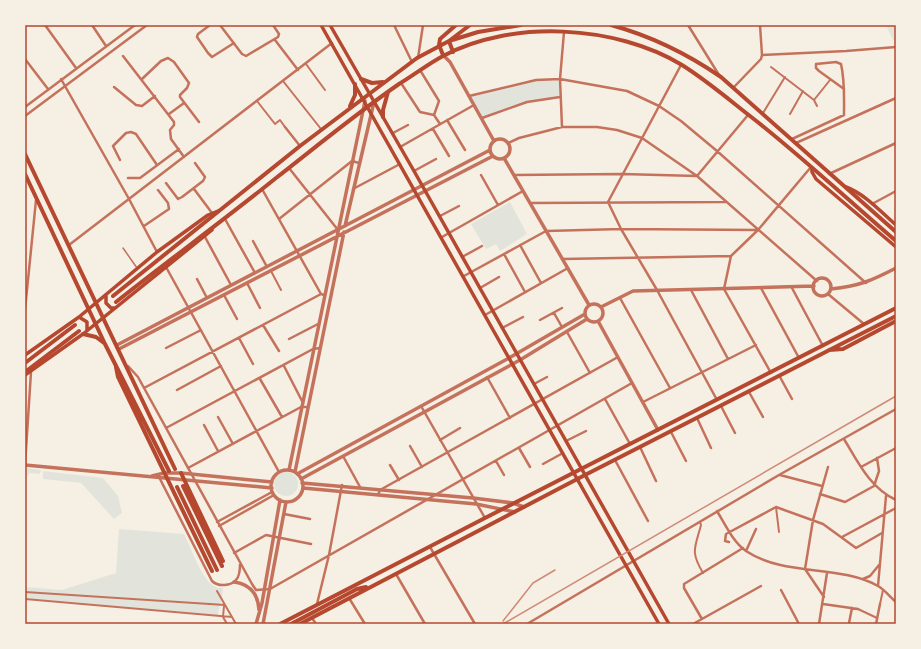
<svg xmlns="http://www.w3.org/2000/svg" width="921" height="649" font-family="Helvetica,sans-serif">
<rect width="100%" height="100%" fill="#f6efe4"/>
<path fill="#e2e4dc" d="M886 25H896V40H893Z
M560 79V97L527 102 481 118 468 96 536 80Z
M510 202 527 234 500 251 496 244 486 249 471 224Z
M25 468 41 470 40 474 30 473 25 478Z
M43 471 103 478 118 496 122 513 114 519 81 483 43 479Z
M274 484a12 12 0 1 1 24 0a12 12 0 1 1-24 0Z
M119 529 184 534C191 548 200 574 211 584 215 588 219 588 223 588 223 598 219 605 218 615L25 598V587L62 590 116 573Z"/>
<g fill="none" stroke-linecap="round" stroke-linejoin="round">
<path stroke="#c5725c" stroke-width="1.5" d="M123 248 137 268"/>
<path stroke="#c5725c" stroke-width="2" d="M306 64 325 90
M771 67 814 100 817 106
M283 81 321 129
M814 100 830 80
M257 101 275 124 280 120 285 127
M763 113 785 77
M790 114 803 91
M271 271 281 290
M776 507 779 532
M700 522 701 525C695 548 690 551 703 573
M217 591 236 624
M25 592 225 605
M25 599 232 617
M880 604 883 590
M224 606 223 617 227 624
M858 609 877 618"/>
<path stroke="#c5725c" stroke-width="2.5" d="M45 25 76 68
M92 25 106 46
M210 25 198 34 197 37 208 53 212 57 234 43
M220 25 242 54 246 56 278 37 279 34 273 25
M394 25 412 62
M688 25 719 75
M760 25 762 55
M275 40 298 70
M762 55 846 51 896 47
M123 56 174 122V125L170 130 171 139 184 157
M418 58 423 25
M25 59 48 89
M681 65 608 202 621 229 657 290 717 400
M420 70 439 101 434 115
M61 79 129 199 157 252
M142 79 161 61 168 58 174 62 189 83 187 88 180 95V97L199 122
M401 83 420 112 434 115 440 124
M114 87 136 105 142 106 155 96
M734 87 761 59 762 55
M469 96 536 80 560 79 627 91 659 106 681 121 717 151 866 283
M25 107 135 25
M169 114 184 103
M25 116 147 25
M482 118 527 102 560 97
M447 120 465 150
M285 127 300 146
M562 127 560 79 564 32
M433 129 449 156
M393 133 408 125
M792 139 844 115C844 98 845 81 841 64L836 62 816 64V68L819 71 844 89
M508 143 519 138 562 127H597L617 130 642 138 697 176 817 281
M796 143 896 98
M400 147 474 105
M120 160 113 146 126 133 131 132 136 134 157 165
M289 168 338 230
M414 171 436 159
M829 174 896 143
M481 175 498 205
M514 175 622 174 697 176 748 115
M128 178H140L179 149
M166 183 178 199 182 197 203 181 205 177 195 163
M194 189 212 213
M262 189 321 294
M353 189 400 164
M530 203 726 202
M872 204 896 191
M440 216 459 206
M225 219 255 273
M279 219 352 161 359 163
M144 226 169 209 168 203 158 190
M205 237 231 285
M442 237 523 191
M253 241 267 267
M69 245 332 43
M520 245 541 283
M504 254 525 292
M462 257 482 246
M562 259 731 256
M166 267 279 472
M464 276 546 231 621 229 757 230
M197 279 207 298
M247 283 260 308
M480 288 499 277
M761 288 799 358
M792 288 823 346
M691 290 728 359
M828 294 864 324
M224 295 237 319
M620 298 670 388
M25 310 36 200
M554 313 562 327
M485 315 568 268
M540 320 562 308
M263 325 279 351
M502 328 523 317
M567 332 590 373
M239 338 253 364
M289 339 318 324
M166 348 201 330
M128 366 138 377 252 584 256 590 270 589 632 383
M284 366 302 401
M771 373 724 289 731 256 758 230 811 167
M487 377 510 418
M780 377 792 399
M260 379 282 417
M534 384 547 377
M144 388 321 294 324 295
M177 390 221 366
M749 392 763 417
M605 399 630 444
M643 402 756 345
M421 406 485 518
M721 406 735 433
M218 417 233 444
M697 418 711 448
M204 425 218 451
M166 428 313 349 320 348
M671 432 686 461
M844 439C858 462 870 488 896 500
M440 440 460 428
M566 441 586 431
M410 446 422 467
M640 447 656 481
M519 448 530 467
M343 456 360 487
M615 460 648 521
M496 461 504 475
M543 464 563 453
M25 465 31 372
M390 465 399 480
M861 467 896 448
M188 468 301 407H307
M780 475 822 486
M159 477 212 581C218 587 231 586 236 580 240 576 240 569 240 564
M820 494 845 502 874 486 879 471 877 458
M378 495 380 490 618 357
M717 511C725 524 733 542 746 551 785 577 839 564 878 586 885 590 890 597 896 602
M284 514 310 519
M217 522 272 492
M219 526 274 495
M842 537 896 508
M729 542 725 541 726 534 776 507 823 524 856 548 882 533
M430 547 475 624
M746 551 756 529
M234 553 266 535 311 544
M396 574 425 624
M863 579 870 576 879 565
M878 586 886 496
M781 590 799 624
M824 597 805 569 813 520 828 467
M349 598 365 624
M317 604 329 555 342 485
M823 604 858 609
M312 618 316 624
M702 619 684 588V584L743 548
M849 623 852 608
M527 624 779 475 896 409
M693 624 761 586
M819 624 827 573
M876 624 880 604"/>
<path stroke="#c5725c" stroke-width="3.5" d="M443 55 450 62 494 141
M490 149a10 10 0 1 1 20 0a10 10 0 1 1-20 0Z
M504 158 589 305
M345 226 374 102
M813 287a9 9 0 1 1 18 0a9 9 0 1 1-18 0Z
M831 289C859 286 871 281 896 268
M585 313a9 9 0 1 1 18 0a9 9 0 1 1-18 0Z
M601 307 633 291 814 286
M598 321 658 430
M117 345 490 150
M119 349 493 156
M25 465 272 488
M289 470 365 101
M271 486a16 16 0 1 1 32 0a16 16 0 1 1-32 0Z
M295 472 344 232
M297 474 509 358 585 314
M152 476 164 473H181L272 482
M301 479 520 360 587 319
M302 483 473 498 513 503 524 507
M303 488 476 504 515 512
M234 582C250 584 258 594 259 610
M256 624 262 603 280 500
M263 624 286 502"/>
<path stroke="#b5482f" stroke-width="3.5" d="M321 25 659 624
M330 25 414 171 669 624
M812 168V172L816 179 896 247
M846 187C865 194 881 212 896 225
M106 296V303L111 308H115
M79 317 87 322V330
M25 355 79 317 157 252 208 215 218 211
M25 375 83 334 212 230"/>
<path stroke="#b5482f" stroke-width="4" d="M611 25C651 36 686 53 721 77L896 232
M439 45 440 39 456 25
M439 45 443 55
M453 52 449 41 470 25
M361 79 372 83 383 82
M350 106 355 95V84
M383 117V110L388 92
M25 154C76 259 126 364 175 469
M25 174 105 344 169 471
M113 296 300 146 417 58 449 41 478 32 521 25
M116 302C169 260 224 220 276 178 317 146 357 113 399 84 414 75 428 64 443 56 512 19 616 25 682 65 706 80 727 98 750 116 800 155 847 199 896 241
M83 334 96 337 104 343
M829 350 843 349 896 321
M25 363 75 325
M116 367 118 377 212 571
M25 372 79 331
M181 473 223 561
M183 486 222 566
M177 487 217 570
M280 624 485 518 896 308
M291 624 357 589 366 587
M300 624 585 475 896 316"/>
<path stroke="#cf8b77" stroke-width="1.5" d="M503 621 533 583 555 570
M503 624 896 396"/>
</g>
<rect width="921" height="649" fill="none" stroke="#f6efe4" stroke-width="52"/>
<rect x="26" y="26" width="869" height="597" fill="none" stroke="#b5482f" stroke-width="1.5"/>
</svg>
